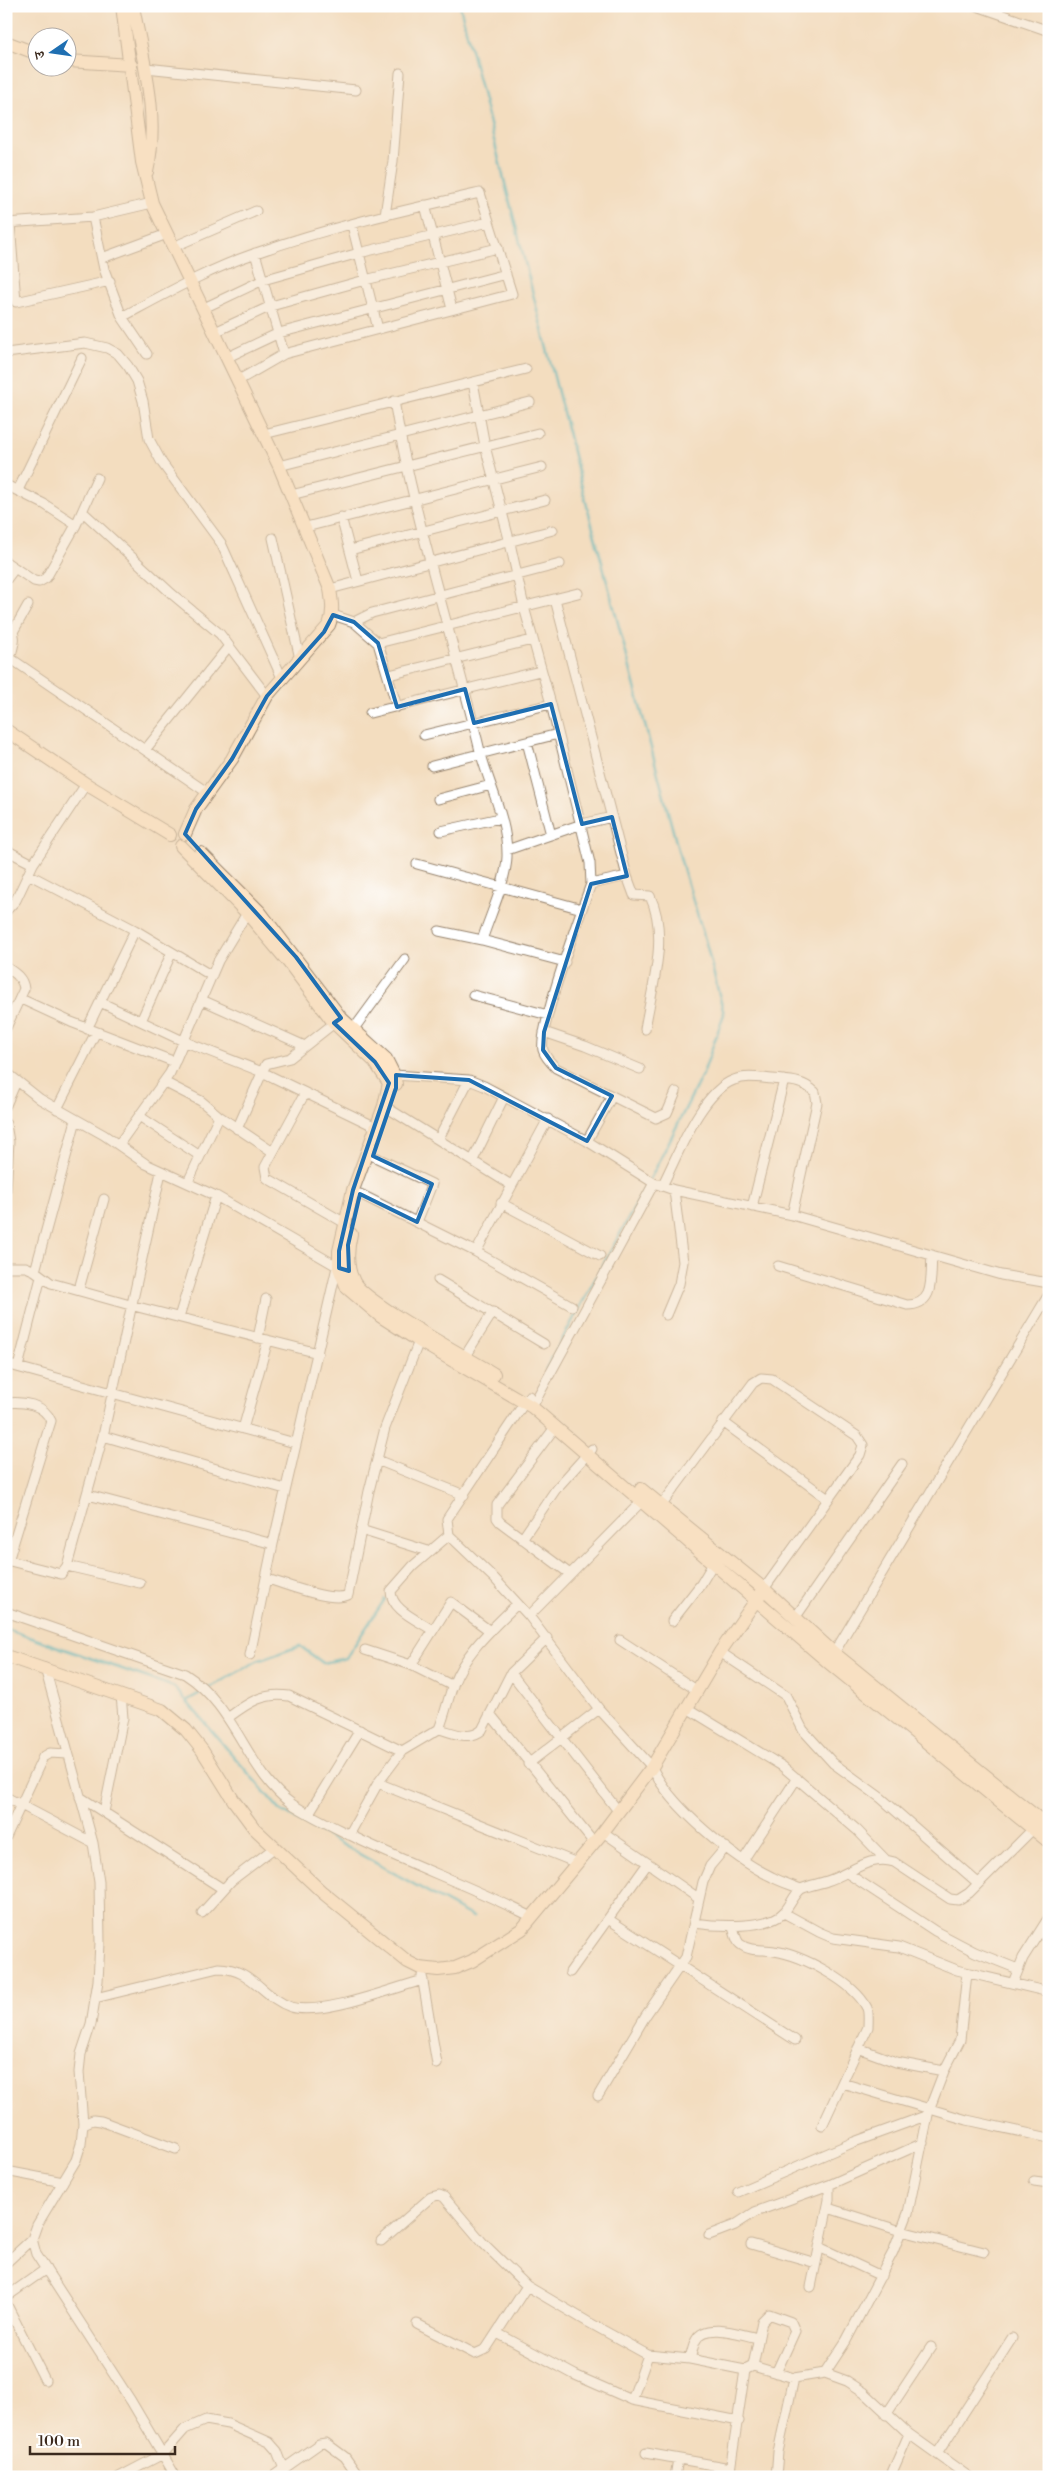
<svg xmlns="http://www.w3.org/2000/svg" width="1055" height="2483" font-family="'Libre Bodoni','Noto Serif Devanagari',serif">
<rect width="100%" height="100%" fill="#fff"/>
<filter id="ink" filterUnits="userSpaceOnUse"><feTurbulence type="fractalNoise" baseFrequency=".02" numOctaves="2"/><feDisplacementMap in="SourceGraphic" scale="10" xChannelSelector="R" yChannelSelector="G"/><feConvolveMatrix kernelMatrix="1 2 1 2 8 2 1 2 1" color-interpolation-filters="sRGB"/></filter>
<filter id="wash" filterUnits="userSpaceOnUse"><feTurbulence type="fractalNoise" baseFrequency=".0096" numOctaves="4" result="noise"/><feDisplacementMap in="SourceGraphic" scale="20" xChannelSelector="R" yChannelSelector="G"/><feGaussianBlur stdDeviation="1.12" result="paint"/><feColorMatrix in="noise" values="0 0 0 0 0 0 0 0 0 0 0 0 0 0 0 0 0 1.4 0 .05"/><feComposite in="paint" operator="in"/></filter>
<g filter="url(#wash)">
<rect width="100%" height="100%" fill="#f3ddbf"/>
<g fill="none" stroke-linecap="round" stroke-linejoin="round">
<path stroke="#40afbc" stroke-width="3" d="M460 6 582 487 681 861 706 943 724 1014 704 1071 656 1168 546 1369
M6 1629 174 1687 280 1810 473 1917
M186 1701 257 1661 300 1646 323 1663 346 1658 385 1599"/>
</g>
</g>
<g filter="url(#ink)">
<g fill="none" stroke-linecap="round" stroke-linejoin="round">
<g stroke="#97846e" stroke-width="11">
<path id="street" d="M977 6 1049 31
M146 68 356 90
M425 205 452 309
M385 215 393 161 400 73
M93 217 104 269 122 317 147 354
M6 223 93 217 152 203
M10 223 16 302 110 281
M352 225 378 329
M173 247 256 211
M255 253 284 354
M102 258 167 234
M204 308 263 280 359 253 489 222
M122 317C165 294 209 269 256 253 329 227 405 210 480 193L512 294 284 354 239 380
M215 332 271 306 365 280 498 248
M6 353 85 343 107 348 118 354 128 366 137 381 143 401 149 439 162 463 221 543 282 678
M228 357 279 333 506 274
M473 382 485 446 510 543 524 607 551 704 590 863 591 884C581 911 538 1029 543 1050 545 1057 551 1063 556 1068L656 1118 667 1113 676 1092
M394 401C414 519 452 634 480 751 489 785 508 821 507 857 506 882 490 915 482 940
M264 434 526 369
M279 466 530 402
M6 485 44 504 76 525
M18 490 82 358
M291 495 538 433
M83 512 172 594 220 634 267 696
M341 517 358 581
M306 527 542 467
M273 538 300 659
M350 550 545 500
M6 562 34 581 39 582 46 578 76 525 97 478
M6 580 15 568
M330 589 553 530
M555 599 627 876 591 884
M333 615 354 622 378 643 578 593
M354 622 372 613 560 564
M6 624C19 634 14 644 10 658
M14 630 28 605
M378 643 397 707
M6 663 10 658 208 793
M389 675 532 640
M370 713 540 671
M424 735 551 704
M527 742 551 835
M145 750 229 646
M432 766 558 734
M438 799 491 785
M441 831 500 818
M6 850 33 864
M507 850 582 824 612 817
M417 864 582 909
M28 874 135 930 212 976
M627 876 634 895 650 896C669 936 652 986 645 1029
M6 911 16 900 33 864 86 784
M439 931 482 940 565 962
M6 967C15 973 23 978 24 989L6 1028
M473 995 548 1015
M21 999 71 1022 175 1062
M202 1000 305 1046
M100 1002 183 1041 262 1072 376 1127
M141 1021 172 952
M87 1029 135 930
M353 1030 405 959
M544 1032 585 1046 640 1069
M6 1072 40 1099 104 1135 146 1164 216 1196 342 1269
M394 1075 469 1080 484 1086 587 1141 654 1183 674 1190 792 1215 1001 1275 1049 1283
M164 1082 201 1101 219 1116 273 1152
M305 1093 265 1167 267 1178 345 1223
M6 1105 16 1082
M57 1109 96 1032
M389 1109 511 1185
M139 1116 200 1156
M548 1119 476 1252 572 1306
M6 1124 9 1142 6 1190
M237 1129 266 1064 290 1058 338 1020
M439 1138 469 1080
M587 1141 612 1096
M119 1144 170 1073 218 961 247 913
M373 1156 432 1184 417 1222
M473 1160 504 1097
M188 1182 219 1116
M662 1186C678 1155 701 1092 734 1080 746 1075 760 1078 772 1079 789 1081 802 1080 815 1092L817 1103 792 1215
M360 1194 476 1252
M501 1203 600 1256
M752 1207 784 1080
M778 1266 907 1305C936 1305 930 1277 932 1255
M6 1267H26L35 1271 51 1283 130 1305 318 1353
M35 1271 76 1120
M438 1280 544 1344
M79 1289 104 1199
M666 1315 679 1284 683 1262 674 1190
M179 1317 216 1196
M258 1338 266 1299
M465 1356 493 1312
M6 1364 295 1443
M18 1367 41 1277
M529 1396 447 1519 449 1535 495 1579 529 1616 599 1709 652 1767C669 1806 734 1859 772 1877 781 1882 791 1885 801 1889
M6 1403C23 1401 44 1404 51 1421L8 1561
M532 1407 654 1183
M723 1422 828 1499
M556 1426 497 1505V1518L500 1522 570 1574
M243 1429 268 1340
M103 1436 285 1489
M377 1460 464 1495
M88 1495 273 1544
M661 1506 753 1383 761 1378 772 1379 857 1436 863 1445 860 1455 764 1589
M361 1530 428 1551
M522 1539 556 1489 592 1449
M6 1560 61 1574 67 1566
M267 1579C286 1584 331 1603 348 1595L369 1491 385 1428 419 1341
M140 1583 67 1566 103 1436 161 1172
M6 1612 185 1674C237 1707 246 1771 292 1804 312 1817 334 1827 356 1838 414 1866 475 1888 532 1917
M529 1616 644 1499
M795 1618 902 1464
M672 1621 701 1584 714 1562
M432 1630C418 1620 391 1610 391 1591L413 1566 449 1535
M620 1640 698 1691
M365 1650 411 1665 453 1686
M720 1652 786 1696 803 1730 833 1763 881 1798 978 1883
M250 1655 273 1544 337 1267
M831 1658 1049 1294
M411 1665 451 1602 490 1631
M45 1668 93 1843 99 1882 100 1943 98 1981 91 2024 81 2054 79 2072 83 2124 81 2144 76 2160 37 2225 32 2239 36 2254 131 2401 176 2477
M511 1673 619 1812
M687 1708 782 1766 857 1830 885 1859
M491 1715 594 1843
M229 1717C249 1702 264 1692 289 1696L402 1751
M439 1729C455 1733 469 1741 482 1730L511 1673 547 1638
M528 1764 599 1709
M378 1783 577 1863
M6 1797 93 1843
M80 1797 223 1889
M104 1812 123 1718 121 1695
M309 1813 360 1730
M603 1832 698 1898
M349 1835 378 1783 402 1751 439 1729C445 1714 448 1699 453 1685 466 1651 492 1629 517 1604
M6 1837 43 1757 50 1753 67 1754
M744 1859 797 1778
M847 1873 935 1931 975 1952 1018 1969
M202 1913 231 1881 274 1848
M784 1913 819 1932 833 1938 899 1947 957 1970 1049 1992
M608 1919 795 2040
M694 1923C715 1926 770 1930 785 1911 791 1904 794 1895 801 1889 809 1885 819 1884 827 1881 850 1874 870 1854 894 1862L950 1899 958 1900 969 1893 1037 1825
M733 1927C735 1933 736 1941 740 1944 750 1952 763 1949 774 1951 802 1955 854 1982 867 2008 869 2013 868 2021 868 2027L822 2126
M570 1972 648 1863
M422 1976 437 2064
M1013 1983 1023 1958 1049 1917
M95 1998 218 1968C252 1968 262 1997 291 2007 321 2016 391 1989 423 1980
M858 2048 896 2062 944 2071
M842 2083 967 2120 1049 2138
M598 2096 646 2015 686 1957 703 1882 710 1866 726 1847
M83 2124 93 2120 101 2121 176 2149
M6 2171 63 2182
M1034 2181 1049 2183
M738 2192 854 2142 928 2115
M828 2208 901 2231 984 2252
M709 2235 735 2225 755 2212 829 2185 923 2143
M381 2241 431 2197 439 2195 444 2197 483 2243 527 2286 588 2322 648 2355 690 2359 745 2370
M751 2244 816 2263
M819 2247 881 2276
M6 2263 32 2239
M811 2287 829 2200V2185
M6 2299 9 2295 46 2269
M6 2303 45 2380
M417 2324 475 2354 486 2349 527 2286
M497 2333 575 2375 632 2400 739 2421
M690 2359C692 2353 693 2345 696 2340 706 2321 742 2335 758 2338
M753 2366 762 2321 769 2314 791 2322 795 2331 776 2373
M825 2373 846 2341 893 2252 908 2213 929 2110 944 2071 960 2040 967 1973
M632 2400 648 2355
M886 2415 931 2347
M646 2453 730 2468
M937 2454 1012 2338
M119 2477 163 2454 185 2429 206 2420 228 2424 269 2442 277 2451 284 2469
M272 2477 319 2444 326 2443 345 2457 359 2477
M675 2477 678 2459
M729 2477 745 2370 753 2366 794 2378 825 2373 847 2381 864 2392 909 2434 969 2477
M776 2477 778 2452 794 2378
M890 2477 909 2434
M1046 2477 1049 2464"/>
</g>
<g stroke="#97846e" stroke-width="14">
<path id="secondary" d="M122 6 142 162 152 203 279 466 330 589C332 602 334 612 329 625L267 696 232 759 196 809 185 834
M133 6C143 62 160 115 147 172
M6 42 38 54
M68 61 131 65
M6 730 86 784 170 835
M181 846 247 913 289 963 334 1023 375 1062 389 1083 384 1106 353 1190 339 1251V1268L347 1288 380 1316 419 1341 532 1407 828 1662 1049 1842
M201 853 260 912 341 1018 386 1059 394 1075 396 1084
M351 1234C347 1251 346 1267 354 1282 365 1303 467 1357 494 1374
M641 1489 764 1589 834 1653 1049 1827
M6 1656 162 1710 186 1730 202 1750 234 1801 254 1828 322 1892 408 1962 420 1968 438 1970 455 1968 472 1961 522 1929 603 1832 652 1767 720 1652 761 1593"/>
</g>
<use href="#street" stroke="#fff" stroke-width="9"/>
<use href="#secondary" stroke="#fee4c5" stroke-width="12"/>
</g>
</g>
<path d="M0 0H1055V2483H0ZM333 615 354 622 378 643 397 707 465 689 474 723 551 704 582 824 612 817 627 876 591 884 544 1032 543 1050 556 1068 612 1096 587 1141 469 1080 396 1075V1088L373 1156 432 1184 417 1222 360 1194 348 1245 349 1271 339 1268V1251L353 1190 389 1083 375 1062 334 1023 341 1018 296 957 185 834 196 809 232 759 267 696 324 632Z" fill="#f3ddbf" fill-opacity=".55" fill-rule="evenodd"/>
<path fill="none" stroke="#1f6fb2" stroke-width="4" stroke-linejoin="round" d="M333 615 354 622 378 643 397 707 465 689 474 723 551 704 582 824 612 817 627 876 591 884 544 1032 543 1050 556 1068 612 1096 587 1141 469 1080 396 1075V1088L373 1156 432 1184 417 1222 360 1194 348 1245 349 1271 339 1268V1251L353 1190 389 1083 375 1062 334 1023 341 1018 296 957 185 834 196 809 232 759 267 696 324 632Z"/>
<rect width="1055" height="2483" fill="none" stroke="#fff" stroke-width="25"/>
<g transform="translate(52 52) rotate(257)"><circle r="24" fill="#ffffff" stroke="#b1aaa5"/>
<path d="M0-4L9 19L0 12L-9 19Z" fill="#1f6fb2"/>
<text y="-8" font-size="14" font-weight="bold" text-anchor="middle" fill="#3b2a1e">उ</text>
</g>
<path d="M30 2446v8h145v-8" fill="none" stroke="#3b2a1e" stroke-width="2.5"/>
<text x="38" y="2446" font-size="15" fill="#3b2a1e" stroke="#ffffff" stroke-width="4" paint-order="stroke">100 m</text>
</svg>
